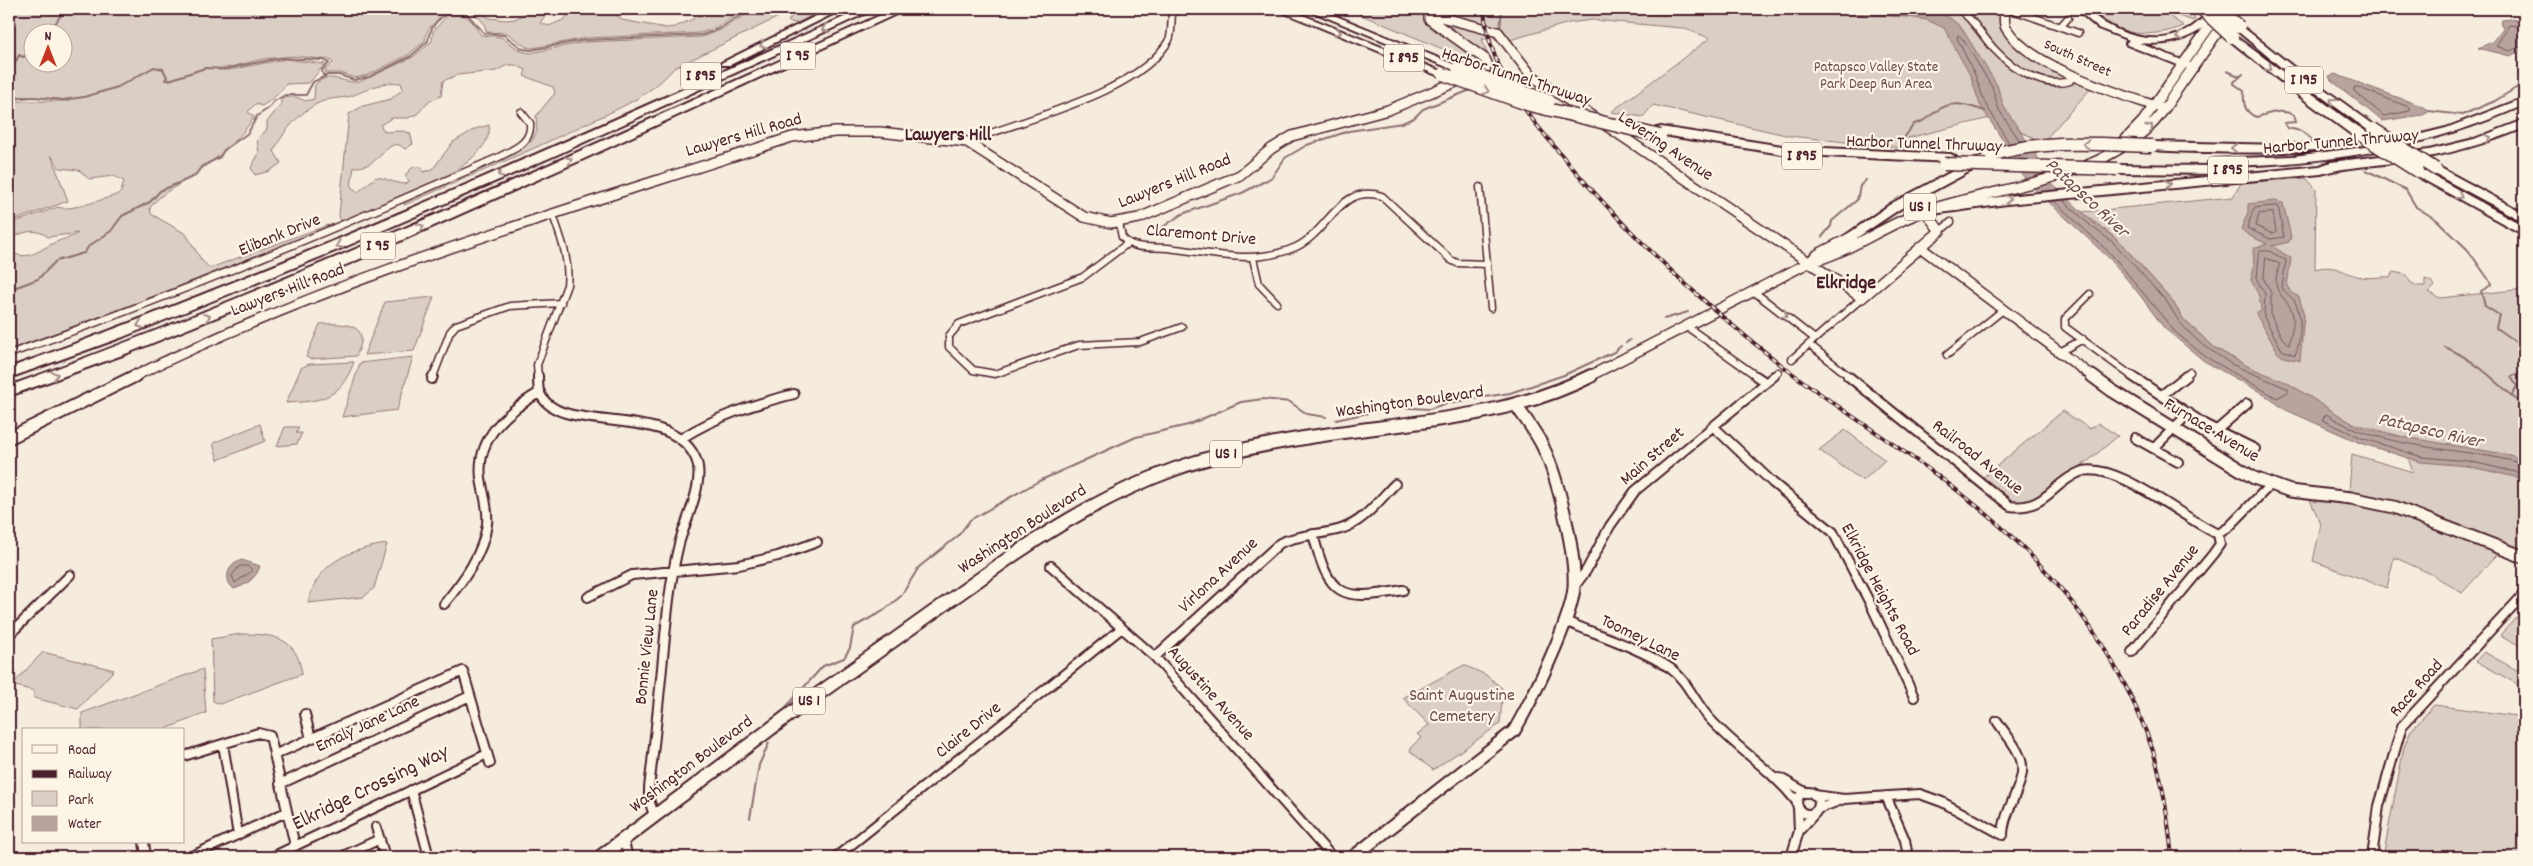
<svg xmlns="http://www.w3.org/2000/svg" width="2533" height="866" font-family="Dekko,sans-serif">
<rect width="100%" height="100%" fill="#f5ecde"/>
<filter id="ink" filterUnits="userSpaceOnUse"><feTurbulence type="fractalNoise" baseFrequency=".02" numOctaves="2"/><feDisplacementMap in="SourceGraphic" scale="10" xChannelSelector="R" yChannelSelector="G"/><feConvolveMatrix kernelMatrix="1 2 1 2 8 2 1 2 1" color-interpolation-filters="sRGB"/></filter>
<g filter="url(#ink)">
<path fill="#dbcec4" stroke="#927678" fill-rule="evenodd" d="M9 9H474L490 18 505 20 515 19 533 9H550L540 23 549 26 565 19 572 10 605 9 614 13 622 20 666 28 675 27 715 9H747L716 27 701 33 586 38 533 48 526 47 507 33 487 32C485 28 485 24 482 21 471 7 449 6 438 19 429 29 427 28 425 41L408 55 368 75 355 78 341 73H326L325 70 333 63 330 60 294 56 263 59 218 70H229L285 59 325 64 309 83 286 84C280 93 272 100 262 106L255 104 248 112 254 117C240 140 215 160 192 176 177 187 161 192 150 208L151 214 186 234 202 261 210 268 328 225 329 228 191 284 9 350V251C28 263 40 249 56 242 63 239 71 238 78 233L48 237C35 227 22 232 9 240V224L58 207C69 212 103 199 116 195L121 192 124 181 113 176 89 179 79 170 59 168 51 155 68 201 9 222V101H70C50 99 30 95 9 97ZM32 32H62V62H32Z
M755 9H795L674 68C648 99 610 112 575 129 519 156 461 180 404 205L405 202 532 141 537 131 536 116 555 93 553 87 524 76 526 70 515 65H507L496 71 457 75 443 81 441 96 430 101 417 114 408 118H392L380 125 385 132 403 131 410 133 413 144 405 149C387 132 383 169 354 167L351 187 358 192 376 177C387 178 395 184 406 184L409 181 405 175 413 167H422L423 172 432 170 453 142 475 129 489 125C496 169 374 209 341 223L339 215 349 114 363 106 391 99 403 89 401 83C383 81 371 88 354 95 345 99 333 97 324 101 304 107 282 132 274 151L281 163 270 171 255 175 251 168 259 153 257 140 267 129V122L281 104V99C290 96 297 96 305 101L314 99 315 85C328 70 343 84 359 82L413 57 432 41 433 31 449 14C469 12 472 22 481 35L501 37 521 51 530 53 585 42 702 37 720 30Z
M799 9H824L797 23 789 22 788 21Z
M1347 9H2001V22L2009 35 2093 86 2043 142 1990 118 1908 138 1916 148H1902L1790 136 1653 105 1643 117 1611 112 1710 38 1682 28 1592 20 1569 23 1510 40 1482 39 1489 58 1481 65Z
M2092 9H2185L2195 17 2194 21 2171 14 2169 16 2184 26C2150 39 2116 37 2092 9Z
M2306 178 2316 189 2315 269C2337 263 2343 274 2362 277 2371 279 2381 276 2390 277L2394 272 2407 275 2410 282 2417 286H2425V279L2431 281 2435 286 2429 292 2440 298 2524 289V552L2506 545 2462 593 2433 575 2394 557 2387 588 2313 561 2321 524 2309 498 2348 503 2352 454 2413 472 2400 436 2346 421 2296 388 2251 368 2215 348 2184 320 2171 299 2118 240 2082 212 2233 197 2241 183Z
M434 297 414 351 364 355 385 302Z
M320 324C345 323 373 323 356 356L310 359 306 357Z
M413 357 397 410 342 417 360 363Z
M354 362C340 399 323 401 286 403L301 368 309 364Z
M2063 411 2090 429 2098 423 2118 436 2087 462 2028 503 2009 502 1981 479Z
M260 424 265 441 218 460 213 443Z
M285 427H299L296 433H302L297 444 277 446Z
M1845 430 1885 460 1863 481 1819 450Z
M387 544 374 588 364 597 308 603C316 563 350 549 387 544Z
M2524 609V648L2500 635Z
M241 634C274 634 297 637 302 674L220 704 213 701 211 639Z
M43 652 114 670 78 709 34 698V691L12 685Z
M2484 652 2524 674V688L2476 661Z
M1464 665 1486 675 1503 689 1500 724 1433 770 1410 751 1413 745 1421 738 1417 734 1429 725 1403 698Z
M203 669 206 713 163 730H82V713Z
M2434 705 2524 717V857H2383L2404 747 2411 731Z"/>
<path fill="#b8a39e" stroke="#8c6e70" d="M1588 9H1704L1664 15Z
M1803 9H1868L1864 10 1867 12 1876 9H1931L1950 18 1961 27 1997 85 2004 107 2037 156 2050 182 2095 224 2118 240 2171 299 2184 320 2215 348 2251 368 2286 382 2355 425 2387 434 2510 455 2524 460V479L2467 466 2421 462 2360 443 2286 410 2260 392 2204 361 2164 328 2139 294 2110 259 2026 181 2014 158 1980 105 1971 77 1944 28 1927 20 1907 17 1833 13Z
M2511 19 2524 22V49L2510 56 2478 48 2492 42 2503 28 2500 22 2502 20Z
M2335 74 2424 107 2430 111 2423 115 2382 121 2331 80 2329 76Z
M2274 201 2283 203 2291 237 2289 242 2272 246 2291 258 2287 286 2291 292 2299 297 2304 315 2300 361 2283 357 2278 353 2256 314 2261 311C2261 298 2257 291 2251 280L2254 267 2253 248 2267 244 2248 235 2241 229 2248 212V204Z
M242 560 260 566C257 578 245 586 234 589 222 579 228 564 242 560Z"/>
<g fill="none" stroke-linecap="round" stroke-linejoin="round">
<path stroke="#765459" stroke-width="1" d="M1874 9 1929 15 1932 9
M2524 27 2509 25 2496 46 2510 51 2524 45
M2357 87 2409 107 2410 111 2384 116 2354 91V88Z
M2009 143 1985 103 1975 75 1957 38 1958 35 1963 39 1992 87 1999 110 2020 141
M2054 201 2113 256 2175 332 2206 357 2277 398 2288 392V389L2284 387 2231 364 2199 342 2180 323 2167 302 2114 243 2092 227 2063 200
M2278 206 2284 237 2270 239 2247 228 2254 208Z
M2273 213 2276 232 2271 233 2256 226 2259 214Z
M2260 251H2269L2286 260 2282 287C2285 294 2292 296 2295 302 2303 316 2301 341 2295 355L2282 350 2264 317 2265 294 2257 280Z
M2266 258 2280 264C2267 299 2290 293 2293 317 2294 326 2290 337 2289 345L2282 338 2271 316V293L2264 279Z
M2524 464C2461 446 2382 451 2326 414L2322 420 2362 438 2422 457 2468 461 2524 474
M240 566H247L253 570 235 583 232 576Z"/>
<path stroke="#8c6e70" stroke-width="2" d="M1500 28 1502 9
M50 32 64 10 61 9
M32 46 30 50H32
M2227 71 2239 76
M2243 74 2233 83 2244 91C2243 103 2244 112 2256 117 2269 114 2281 108 2294 115L2296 122 2284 123 2287 128 2301 131 2318 144
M9 75 19 55 23 57 32 54
M9 99 34 97 63 100 84 97 118 87 154 67 163 69 167 77 165 80H169L205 68 225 69 280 58 323 60 329 63 322 70 323 75H339L354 80 369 77 411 56 428 41C430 22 448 7 467 14L484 33 504 35 523 49 531 50 585 40 702 35 718 29 751 9
M2429 111 2462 115 2495 101 2524 83
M1904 138 1914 124C1925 122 1929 116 1938 110 1954 99 1969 106 1985 111
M2366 170 2406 190 2416 207 2437 220 2467 249
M1151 235 1182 214 1242 193 1267 180 1272 177 1285 158 1307 145 1349 131 1402 123 1414 118 1423 109 1473 89
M1822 237 1831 226 1832 221 1857 200 1860 186 1866 180
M2468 250 2489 280 2491 285 2481 291 2485 306 2499 315 2496 328 2520 345 2524 351
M9 299 14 288 38 279 56 261 84 253 89 246 111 231 122 216 150 202 160 191 195 176 201 167 220 157 224 150 248 133 257 116 269 108 273 102 285 95H306L313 82 326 76
M1664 319 1688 312
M1626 343 1630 340
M2445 347C2476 360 2500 385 2524 407
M2512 395 2517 386 2511 377 2524 371
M1336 420 1395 407 1429 409 1447 403 1510 393 1564 375 1614 352 1621 346
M787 706 823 666 844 658 850 648 854 627 883 611 901 596 919 567 958 536 970 520 1039 481 1136 437 1188 425 1241 402 1263 399 1290 402 1307 414 1326 417
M750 818 759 765 769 743"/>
<g stroke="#4a1f2b" stroke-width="9">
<path id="street-far1" d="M1419 9 1429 14
M1959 9C1974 20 1982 36 1995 50 2013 69 2043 89 2070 81L2073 75
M2010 9 2078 33
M2060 27 2068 18
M967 142C1022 119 1139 94 1169 40 1172 34 1171 22 1172 14
M1480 187 1491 308
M1119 223 1122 237C1133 251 1152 246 1168 248 1213 253 1253 266 1296 247 1329 232 1339 183 1382 196L1451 260 1457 263 1487 264
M1940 231 1951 222
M1128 243 1083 277 959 324 949 336V347L973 370 995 374 1079 345 1140 342 1182 327
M1253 258 1259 284 1277 303
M1753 291 1815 339
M2090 294 2065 319V327L2133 377
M1686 326 1758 377
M1809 344 1850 377
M2060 352 2083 339
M9 354C175 296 338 228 499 157 514 149 532 143 530 123L521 112
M1947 355 2003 310
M1792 359 1862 298
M433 377 450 332 456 325 510 306 561 303
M538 377 537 365 567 285C570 260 561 238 553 215
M1772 377 1778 372
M2184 377 2190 372"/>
</g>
<g stroke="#4a1f2b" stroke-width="12">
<path id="street" d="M538 376C538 380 538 386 539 391 555 438 668 401 695 457 707 480 685 521 679 544 669 584 666 627 662 668 658 708 654 748 649 788V799L654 816
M1756 376 1765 382
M1848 376 2010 506C2045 511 2052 483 2080 472 2114 459 2185 520 2218 534
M2132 376 2206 425 2255 449
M432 379 433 376
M2162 395 2186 376
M1714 427 1773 483 1833 532 1873 609 1914 697
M2217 430 2247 404
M682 438C717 416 754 404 794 394
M2135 438 2178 462
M2154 448 2189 413
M1313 534C1329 596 1339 602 1403 590
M1051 566 1155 657 1332 857
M1574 587 1586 571 1610 526 1635 491 1774 376
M588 597 632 575 739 565 778 556 817 542
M444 604C463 581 483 555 487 524 489 508 483 494 481 478 476 437 508 411 540 392
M1565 621C1600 636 1638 647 1670 668 1688 681 1695 703 1710 719 1737 749 1771 769 1796 801
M9 635 70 575
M2132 652 2213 554 2220 544 2218 534 2229 527 2270 485
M1155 657 1280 543C1300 534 1321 535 1341 529 1364 522 1379 500 1395 484
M305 714 311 739
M1997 721C2005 734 2020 749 2022 765 2025 784 2003 811 2003 835
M223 744 238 835
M274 755 463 671 490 763
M184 756 258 733 270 736 295 846
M1780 778 1807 793
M280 784 470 696
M411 790 429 857
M1797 803a11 11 0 1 1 22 0a11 11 0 1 1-22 0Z
M1814 795 1844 799 1920 794 1942 802 2003 835
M1886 796 1905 840 1908 857
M1818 809 1844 799
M376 827 385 857
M1799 831 1816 812
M623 839 628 857
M144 842 146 857
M190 857 286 812
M272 857 487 754
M341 857 380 839
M836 857 1122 628
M1791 857 1799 831 1798 806
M2372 857 2379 806 2402 726 2524 594"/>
</g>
<g stroke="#4a1f2b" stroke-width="12">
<path id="secondary-far1" d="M2005 9C2005 15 2003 23 2006 28 2030 68 2121 94 2164 109
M1920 247 2093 377
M133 377C342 273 570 210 792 137L835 132H880L967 142 1084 217 1111 223 1139 218 1240 175 1271 149 1292 136 1388 110 1485 70 1487 63 1485 59 1429 19V14L1498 32 1531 75 1862 298 1940 231 1925 211"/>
</g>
<g stroke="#4a1f2b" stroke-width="15">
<path id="secondary" d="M2092 376 2111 390 2254 478 2290 491 2351 498 2394 507 2524 557
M9 438 135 376
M1353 857 1514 731C1531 702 1572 619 1574 587 1576 554 1558 477 1543 447 1536 432 1525 419 1516 405"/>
</g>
<g stroke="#4a1f2b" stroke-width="12">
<path id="primary-far1" d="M2124 141 2143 121 2219 13
M1809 262 1818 254 1853 236
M1588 377 1808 263C1848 253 1883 226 1922 212 1998 186 2089 183 2150 126 2161 117 2169 101 2177 90 2196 63 2215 36 2234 9"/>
</g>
<g stroke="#4a1f2b" stroke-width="16">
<path id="primary" d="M600 857 793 712 1012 556C1063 521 1117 490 1175 469 1216 454 1261 445 1304 438 1400 422 1502 421 1591 376"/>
</g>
<g stroke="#4a1f2b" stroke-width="4">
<path id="highway" d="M830 9H843L730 65H722L721 63Z
M862 9H875L554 156 340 249 123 337 9 378V368C300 263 580 135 862 9Z
M894 9H907L575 163 353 262 128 353 9 396V386C311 277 602 141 894 9Z
M1275 9H1288L1448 74 1443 77 1439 76Z
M1306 9H1319L1463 68 1462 70H1454Z
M2076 9H2087C2109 31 2147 46 2179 34 2192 29 2203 18 2212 9H2223C2202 36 2173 47 2139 43L2197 66V70L2193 71 2127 45 2126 43 2129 40 2098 28Z
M2239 24 2291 65 2377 127V131H2369L2283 69 2235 29V25Z
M2232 34 2360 129V135H2352L2302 98 2228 39 2227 37Z
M2524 98V105C2429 148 2329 164 2225 166L2230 170 2224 174 2117 173 2111 169 2117 165 2212 166 2208 163 2214 159 2293 156 2373 146 2446 128Z
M2524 120V128C2486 144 2446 155 2405 161 2377 166 2348 166 2321 174L2007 204 1925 215 1919 211 1925 207 2007 196 2320 166 2331 162 2429 150 2474 139Z
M1661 127 1782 146 1951 154 1957 158 1951 162 1782 154 1657 134V128Z
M2152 142 2282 145 2320 143 2326 147C2319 155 2165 153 2148 149V143Z
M1991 151 1995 152V158L1900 209 1849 243H1841L1839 240 1892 203Z
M2435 165 2524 213V222L2431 172 2429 169Z
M2417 167 2524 226V235L2413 174 2411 171Z"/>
</g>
<use href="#street-far1" stroke="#fcf5e5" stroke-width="6"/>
<use href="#street" stroke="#fcf5e5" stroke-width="8"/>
<use href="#secondary-far1" stroke="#fcf5e5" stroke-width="9"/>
<use href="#secondary" stroke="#fcf5e5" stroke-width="11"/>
<use href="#primary-far1" stroke="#fcf5e5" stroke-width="9"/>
<use href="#primary" stroke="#fcf5e5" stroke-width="12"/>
<use href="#highway" fill="#fcf5e5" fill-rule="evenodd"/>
<g stroke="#4a1f2b" stroke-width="4">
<path id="rail" d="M1484 9C1488 71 1531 119 1570 165 1636 242 1712 312 1793 374 1850 417 1912 454 1968 499 2051 564 2119 650 2153 751 2164 786 2168 821 2172 857"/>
</g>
<use href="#rail" stroke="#fcf5e5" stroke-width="2" stroke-dasharray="5" stroke-linecap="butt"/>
<g stroke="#4a1f2b" stroke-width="15" stroke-linecap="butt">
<path id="highway-bridge" d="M2202 9 2232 37
M2219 9 2239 27
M1458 68 1549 101
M1443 74 1530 105 1660 136
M2373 129 2435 169
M2356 132 2417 171
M1991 155C2044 139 2097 144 2152 146
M1944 164 2117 169"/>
</g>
<use href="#highway-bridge" stroke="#fcf5e5" stroke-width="12"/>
</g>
<defs><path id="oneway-chevron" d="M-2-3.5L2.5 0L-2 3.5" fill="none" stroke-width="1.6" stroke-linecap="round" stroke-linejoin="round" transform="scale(1.25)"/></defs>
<g stroke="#a38a88">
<use href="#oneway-chevron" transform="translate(825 29) rotate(156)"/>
<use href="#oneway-chevron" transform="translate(1338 32) rotate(22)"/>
<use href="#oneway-chevron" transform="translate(2179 37) rotate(162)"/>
<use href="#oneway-chevron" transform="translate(763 45) rotate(154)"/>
<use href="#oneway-chevron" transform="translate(2269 68) rotate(39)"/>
<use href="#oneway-chevron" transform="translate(1486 91) rotate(19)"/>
<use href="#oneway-chevron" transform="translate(2333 101) rotate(-144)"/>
<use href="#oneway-chevron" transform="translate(2150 127) rotate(-48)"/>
<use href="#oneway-chevron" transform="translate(2488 138) rotate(-18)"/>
<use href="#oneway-chevron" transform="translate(2086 144) rotate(-179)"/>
<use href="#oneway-chevron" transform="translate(2234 148) rotate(-179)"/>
<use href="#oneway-chevron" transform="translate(569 160) rotate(-24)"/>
<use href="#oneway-chevron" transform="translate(501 174) rotate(156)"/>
<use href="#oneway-chevron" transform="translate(2168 184) rotate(-6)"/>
<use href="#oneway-chevron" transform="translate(2459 196) rotate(30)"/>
<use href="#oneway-chevron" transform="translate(2008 199) rotate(-6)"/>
<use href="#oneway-chevron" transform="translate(421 227) rotate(-24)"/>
<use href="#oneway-chevron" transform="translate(339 245) rotate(157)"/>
<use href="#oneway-chevron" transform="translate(1784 315) rotate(38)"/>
<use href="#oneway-chevron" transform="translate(207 317) rotate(-22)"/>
<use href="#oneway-chevron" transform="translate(140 325) rotate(160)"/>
<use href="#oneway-chevron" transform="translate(55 375) rotate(-20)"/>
</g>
</g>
<g text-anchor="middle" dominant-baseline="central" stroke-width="4.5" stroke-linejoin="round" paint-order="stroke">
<g font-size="15" fill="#4a1f2b" stroke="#fcf5e5">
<text transform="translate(2077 59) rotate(24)">South Street</text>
</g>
<g font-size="15" fill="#6e4b51" stroke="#fcf5e5">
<text x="1876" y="68">Patapsco Valley State<tspan x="1876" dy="17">Park Deep Run Area</tspan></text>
</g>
<g fill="#fcf5e5" stroke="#7f5f63" stroke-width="1">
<rect x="780.5" y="42.5" width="35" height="27" rx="4"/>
<rect x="1384" y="44.5" width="40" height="27" rx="4"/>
<rect x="681" y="62.5" width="40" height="27" rx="4"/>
<rect x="2285" y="66.5" width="38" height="27" rx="4"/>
<rect x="1782" y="142.5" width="40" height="27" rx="4"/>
<rect x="2208" y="156.5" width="40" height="27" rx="4"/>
<rect x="1904" y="193.5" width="32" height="27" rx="4"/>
<rect x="360.5" y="232.5" width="35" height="27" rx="4"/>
<rect x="1210" y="440.5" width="32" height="27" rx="4"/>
<rect x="793" y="687.5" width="32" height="27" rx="4"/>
</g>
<g font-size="16" font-weight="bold" fill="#4a1f2b">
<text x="798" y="56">I 95</text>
<text x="1404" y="58">I 895</text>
<text x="701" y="76">I 895</text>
<text x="2304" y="80">I 195</text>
<text x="1802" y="156">I 895</text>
<text x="2228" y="170">I 895</text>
<text x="1920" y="207">US 1</text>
<text x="378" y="246">I 95</text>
<text x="1226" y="454">US 1</text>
<text x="809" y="701">US 1</text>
</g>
<g font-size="18" fill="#4a1f2b" stroke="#fcf5e5">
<text transform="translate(1516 78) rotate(18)">Harbor Tunnel Thruway</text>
<text transform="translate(744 136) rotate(-16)">Lawyers Hill Road</text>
<text transform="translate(2341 143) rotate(-5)">Harbor Tunnel Thruway</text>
<text transform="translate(1924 145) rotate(2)">Harbor Tunnel Thruway</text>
<text transform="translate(1665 147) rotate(34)">Levering Avenue</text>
<text transform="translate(1175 182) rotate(-22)">Lawyers Hill Road</text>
<text transform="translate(280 236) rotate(-22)">Elibank Drive</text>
<text transform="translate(1201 236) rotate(5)">Claremont Drive</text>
<text transform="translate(288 291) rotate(-21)">Lawyers Hill Road</text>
<text transform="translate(1410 403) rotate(-8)">Washington Boulevard</text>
<text transform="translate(2211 431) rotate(31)">Furnace Avenue</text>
<text transform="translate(1653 457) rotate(-41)">Main Street</text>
<text transform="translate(1977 458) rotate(38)">Railroad Avenue</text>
<text transform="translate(1023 530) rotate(-33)">Washington Boulevard</text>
<text transform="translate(1219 576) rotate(-43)">Virlona Avenue</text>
<text transform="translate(1879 590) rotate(62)">Elkridge Heights Road</text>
<text transform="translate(2161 591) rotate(-51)">Paradise Avenue</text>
<text transform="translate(1640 639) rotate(26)">Toomey Lane</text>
<text transform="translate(648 647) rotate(-84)">Bonnie View Lane</text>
<text transform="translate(2417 689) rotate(-48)">Race Road</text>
<text transform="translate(1210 694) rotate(48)">Augustine Avenue</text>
<text transform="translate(368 725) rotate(-25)">Emaly Jane Lane</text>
<text transform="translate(969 731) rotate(-39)">Claire Drive</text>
<text transform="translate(692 765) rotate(-37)">Washington Boulevard</text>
</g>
<g font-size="18" fill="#6e4b51" stroke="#fcf5e5">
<text x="1462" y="696">Saint Augustine<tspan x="1462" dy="21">Cemetery</tspan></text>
</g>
<g font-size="19" font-weight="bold" fill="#4a1f2b" stroke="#fcf5e5">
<text x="948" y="136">Lawyers Hill</text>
</g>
<g font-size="19" font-style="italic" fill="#704d53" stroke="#fcf5e5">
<text transform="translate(2086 199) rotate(43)">Patapsco River</text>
<text transform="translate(2430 432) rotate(13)">Patapsco River</text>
</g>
<g font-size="20" font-weight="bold" fill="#4a1f2b" stroke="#fcf5e5">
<text x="1846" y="284">Elkridge</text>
</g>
<g font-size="21" fill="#4a1f2b" stroke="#fcf5e5">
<text transform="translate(371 789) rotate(-26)">Elkridge Crossing Way</text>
</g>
</g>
<rect width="2533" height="866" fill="none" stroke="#fcf5e5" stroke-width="30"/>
<rect x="15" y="15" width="2503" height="836" fill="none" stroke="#4a1f2b" stroke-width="2" filter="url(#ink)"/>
<rect x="22" y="728" width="162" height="115" fill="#fcf5e5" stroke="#b59f9b"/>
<rect x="32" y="745" width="25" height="8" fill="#fcf5e5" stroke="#b59f9b"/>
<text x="68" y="754" font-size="15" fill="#4a1f2b">Road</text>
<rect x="32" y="770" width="25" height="8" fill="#4a1f2b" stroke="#b59f9b"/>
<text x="68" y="778" font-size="15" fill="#4a1f2b">Railway</text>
<rect x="32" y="791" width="25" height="15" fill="#dbcec4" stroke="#b59f9b"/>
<text x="68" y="804" font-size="15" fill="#4a1f2b">Park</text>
<rect x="32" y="816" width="25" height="15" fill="#b8a39e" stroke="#b59f9b"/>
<text x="68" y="828" font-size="15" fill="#4a1f2b">Water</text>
<g transform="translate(48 48)"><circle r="24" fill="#fcf5e5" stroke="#b59f9b"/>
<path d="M0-4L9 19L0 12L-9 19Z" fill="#c8321e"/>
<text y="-8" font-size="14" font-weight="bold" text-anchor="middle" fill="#4a1f2b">N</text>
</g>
</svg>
